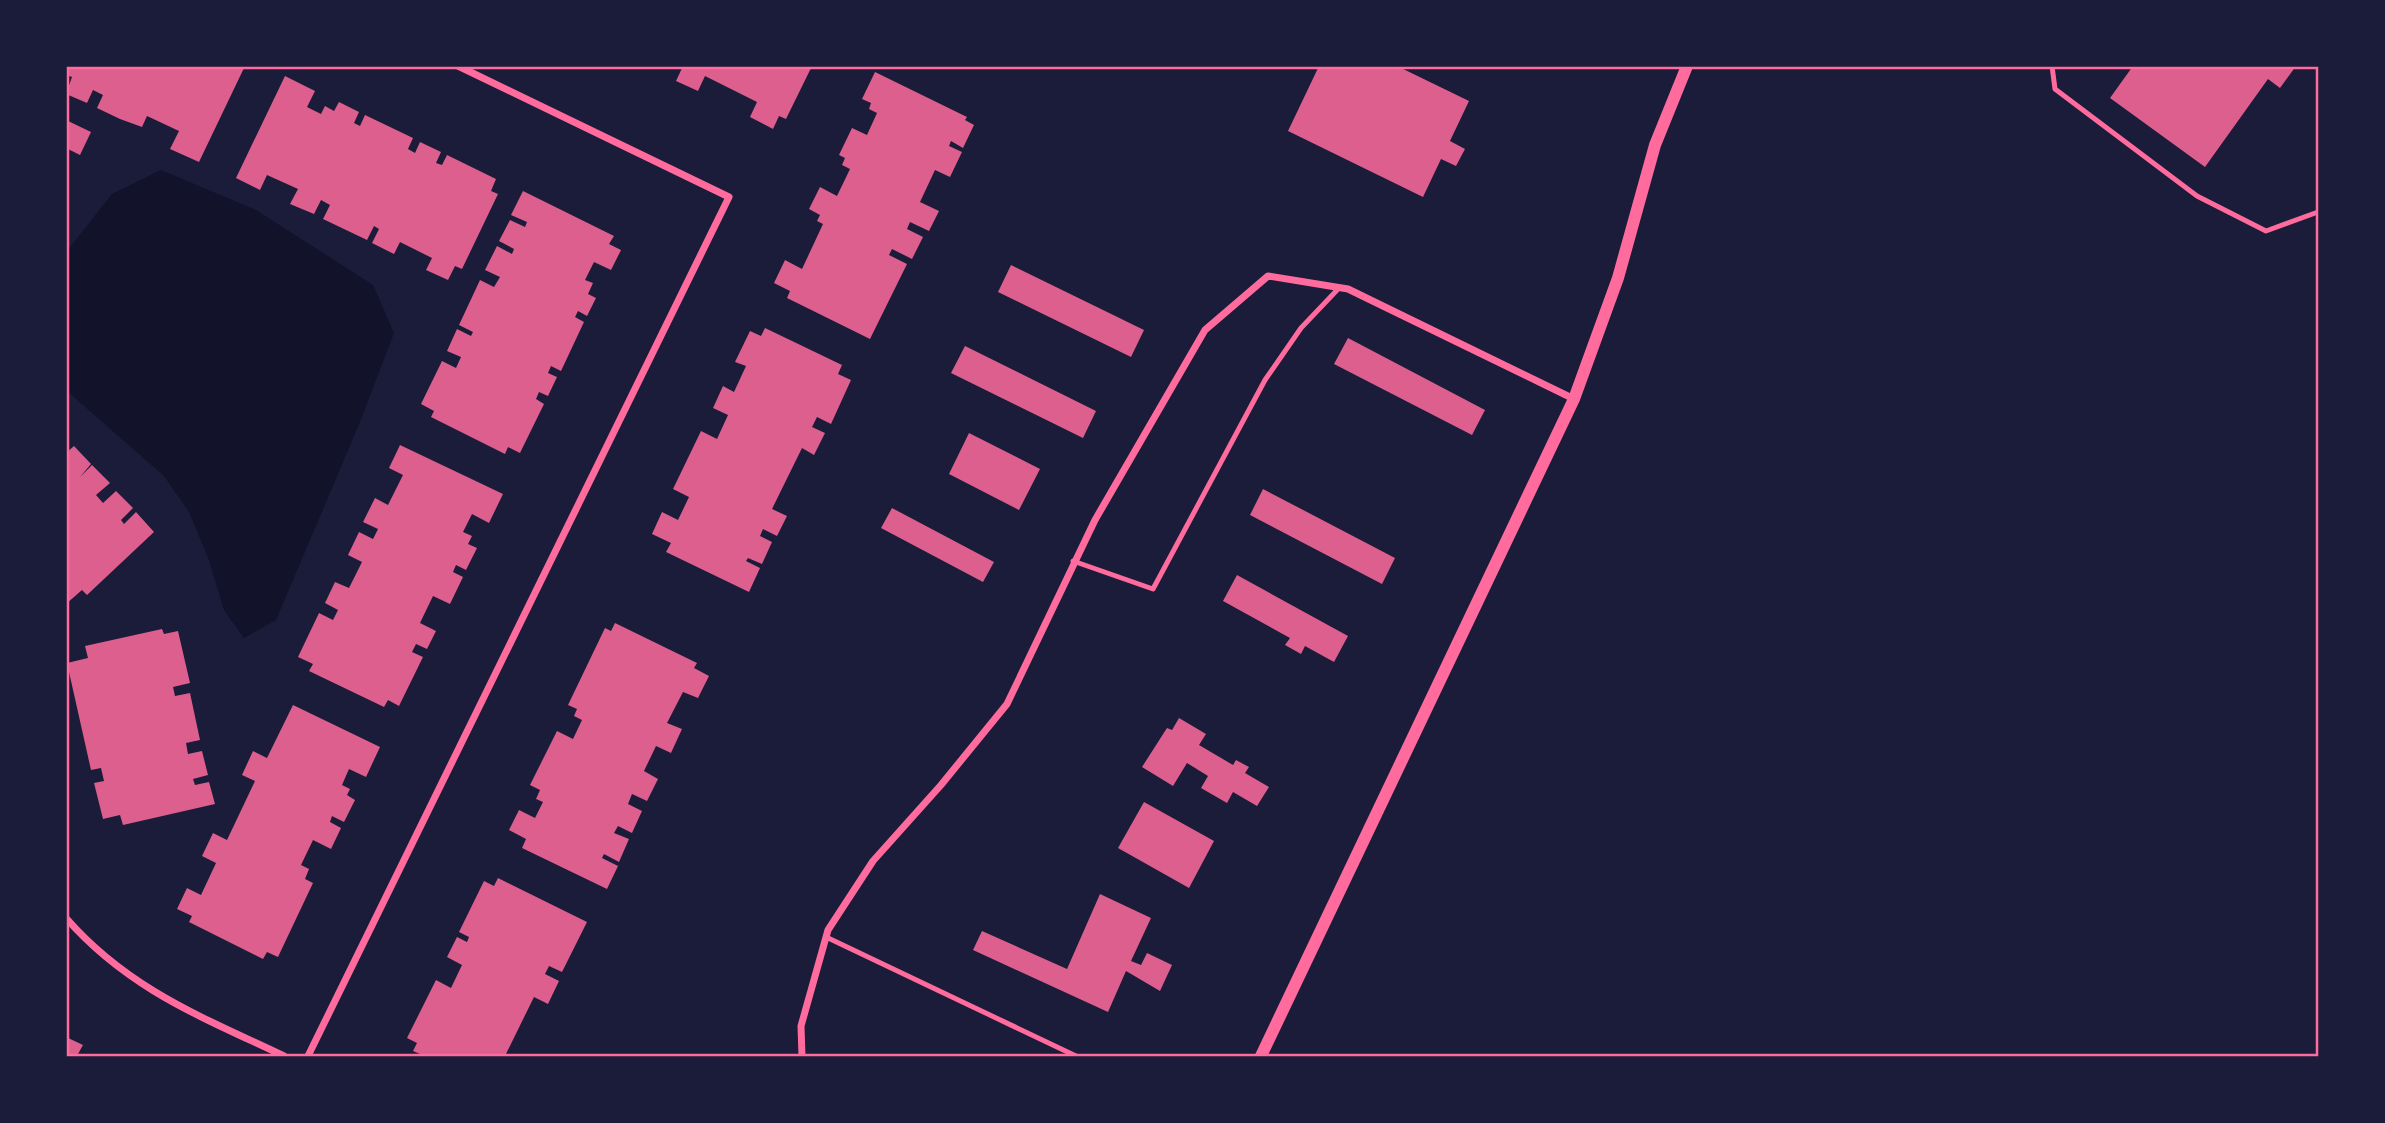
<svg xmlns="http://www.w3.org/2000/svg" width="2385" height="1123" font-family="'IBM Plex Sans',sans-serif">
<rect width="100%" height="100%" fill="#1b1b3a"/>
<path fill="#12122b" d="M161 170 256 210 373 285 394 333 360 422 276 620 244 638 224 610 209 560 189 512 164 476 67 391V251L112 194Z"/>
<path fill="#dd5f8e" d="M66 66H240L244 68 199 162 170 149 179 131 147 116 142 127 120 119 97 108 103 95 93 90 87 103 66 94 72 77 66 75Z
M683 66H812L786 119 779 116 773 129 750 117 757 102 705 76 698 91 676 81Z
M1319 66H1397L1469 101 1450 141 1465 149 1456 166 1441 159 1423 197 1288 131Z
M2133 66H2296L2280 88 2268 79 2205 167 2110 98Z
M875 72 967 117 965 120 974 125 963 148 951 141 949 146 962 152 950 177 935 170 920 202 939 211 929 231 910 222 907 229 923 237 912 259 892 249 889 255 907 264 870 339 787 298 790 291 774 283 785 260 802 269 823 224 817 221 820 215 809 209 820 187 837 196 850 169 842 165 845 158 839 155 852 128 867 135 877 113 869 109 871 103 862 99Z
M285 76 315 91 307 107 321 114 325 106 334 111 339 102 359 112 354 123 360 126 365 115 413 138 408 149 415 153 420 142 441 152 436 163 442 165 447 155 496 179 491 191 498 194 462 269 455 266 448 280 426 270 432 258 400 242 394 254 372 243 379 229 374 226 367 240 323 219 330 205 321 200 314 214 290 204 298 189 267 175 260 190 236 178Z
M66 120 91 132 80 155 66 148Z
M523 191 614 236 609 244 621 250 611 270 594 262 585 280 593 283 588 294 596 298 587 316 578 311 575 317 584 322 561 371 551 366 548 373 557 377 548 396 539 392 536 399 544 404 520 453 508 447 505 454 431 417 434 411 421 404 442 361 456 368 461 357 447 351 457 329 471 336 473 332 459 325 480 280 494 287 500 277 485 270 497 246 512 254 514 249 499 241 510 220 525 227 527 222 511 215Z
M1011 265 1144 330 1131 357 998 292Z
M765 328 842 365 838 374 851 380 831 424 817 417 812 427 825 433 814 455 802 448 772 509 787 516 777 536 763 529 760 536 772 542 762 564 748 558 746 561 760 568 749 592 666 552 671 543 652 534 662 512 678 520 689 497 673 489 701 431 717 439 728 415 713 408 723 386 734 392 746 366 735 362 750 331 761 336Z
M1348 338 1485 410 1472 435 1334 364Z
M965 346 1096 411 1083 438 951 373Z
M969 433 1040 469 1019 510 949 474Z
M400 445 503 494 489 523 472 514 463 532 472 536 468 544 477 548 466 570 456 565 453 572 463 577 450 604 433 596 420 623 436 631 427 649 416 644 412 652 423 657 399 706 388 700 384 707 309 671 313 664 298 657 319 613 333 620 338 610 325 603 335 582 349 588 362 562 348 555 359 532 373 539 378 529 363 522 375 498 388 505 403 475 389 468Z
M74 446 91 464 80 477 92 465 110 483 96 495 103 503 116 491 133 508 121 520 124 524 136 512 154 532 87 595 82 590 66 604V453Z
M1263 489 1395 558 1382 584 1250 515Z
M892 508 994 562 983 582 881 528Z
M1237 575 1348 636 1334 662 1305 646 1301 654 1285 645 1290 638 1223 601Z
M615 623 697 663 694 668 709 676 698 698 683 692 667 723 682 729 671 753 656 746 644 771 658 779 647 801 632 794 628 804 642 811 632 833 618 826 614 833 629 839 619 862 604 854 602 858 618 866 607 889 522 848 526 839 509 830 519 810 535 818 543 802 536 799 540 790 530 785 557 731 573 739 582 720 574 716 577 709 568 705 605 628 611 631Z
M162 629 164 634 178 631 190 683 173 687 175 696 190 693 200 740 186 743 188 754 202 751 208 775 193 779 195 785 209 782 215 804 123 825 120 815 103 819 94 783 104 781 101 768 91 770 67 663 88 658 85 646Z
M293 705 380 747 366 777 349 769 342 785 350 789 347 795 355 800 344 822 332 816 330 822 341 828 331 849 313 840 301 865 309 869 305 879 313 883 278 957 267 952 263 959 189 922 192 916 177 909 187 888 201 895 216 863 202 856 213 833 227 840 255 781 242 775 253 751 267 758Z
M1179 718 1206 734 1199 745 1233 765 1236 760 1249 767 1245 773 1269 787 1257 806 1233 792 1227 803 1201 788 1208 776 1187 763 1173 786 1142 767 1167 728 1172 730Z
M1144 802 1214 841 1189 888 1118 848Z
M498 878 587 922 562 972 549 966 545 974 559 981 548 1004 534 997 505 1056H419L420 1054 413 1051 417 1043 407 1038 436 980 451 988 462 965 447 957 457 937 467 942 469 937 459 932 484 881 494 886Z
M1100 894 1151 918 1131 961 1141 965 1147 953 1172 965 1160 991 1126 971 1108 1012 973 950 982 931 1067 969Z
M66 1037 83 1045 78 1054 83 1056H66Z"/>
<g fill="none" stroke-linecap="round" stroke-linejoin="round">
<path stroke="#ff6b9d" stroke-width="5" d="M2052 66 2055 89 2197 196 2266 231 2318 212
M1073 561 1153 589 1265 380 1301 328 1339 288
M826 937 1076 1056"/>
<path stroke="#ff6b9d" stroke-width="7" d="M66 918C128 989 202 1017 284 1056
M308 1056 729 197 458 66
M802 1056 801 1026 828 930 873 861 941 785 1007 704 1095 520 1205 330 1268 276 1348 289 1574 399"/>
<path stroke="#ff6b9d" stroke-width="12" d="M1261 1056 1574 399 1618 278 1655 145 1687 66"/>
</g>
<rect width="2385" height="1123" fill="none" stroke="#1b1b3a" stroke-width="136"/>
<rect x="68" y="68" width="2249" height="987" fill="none" stroke="#ff6b9d" stroke-width="2.5"/>
</svg>
